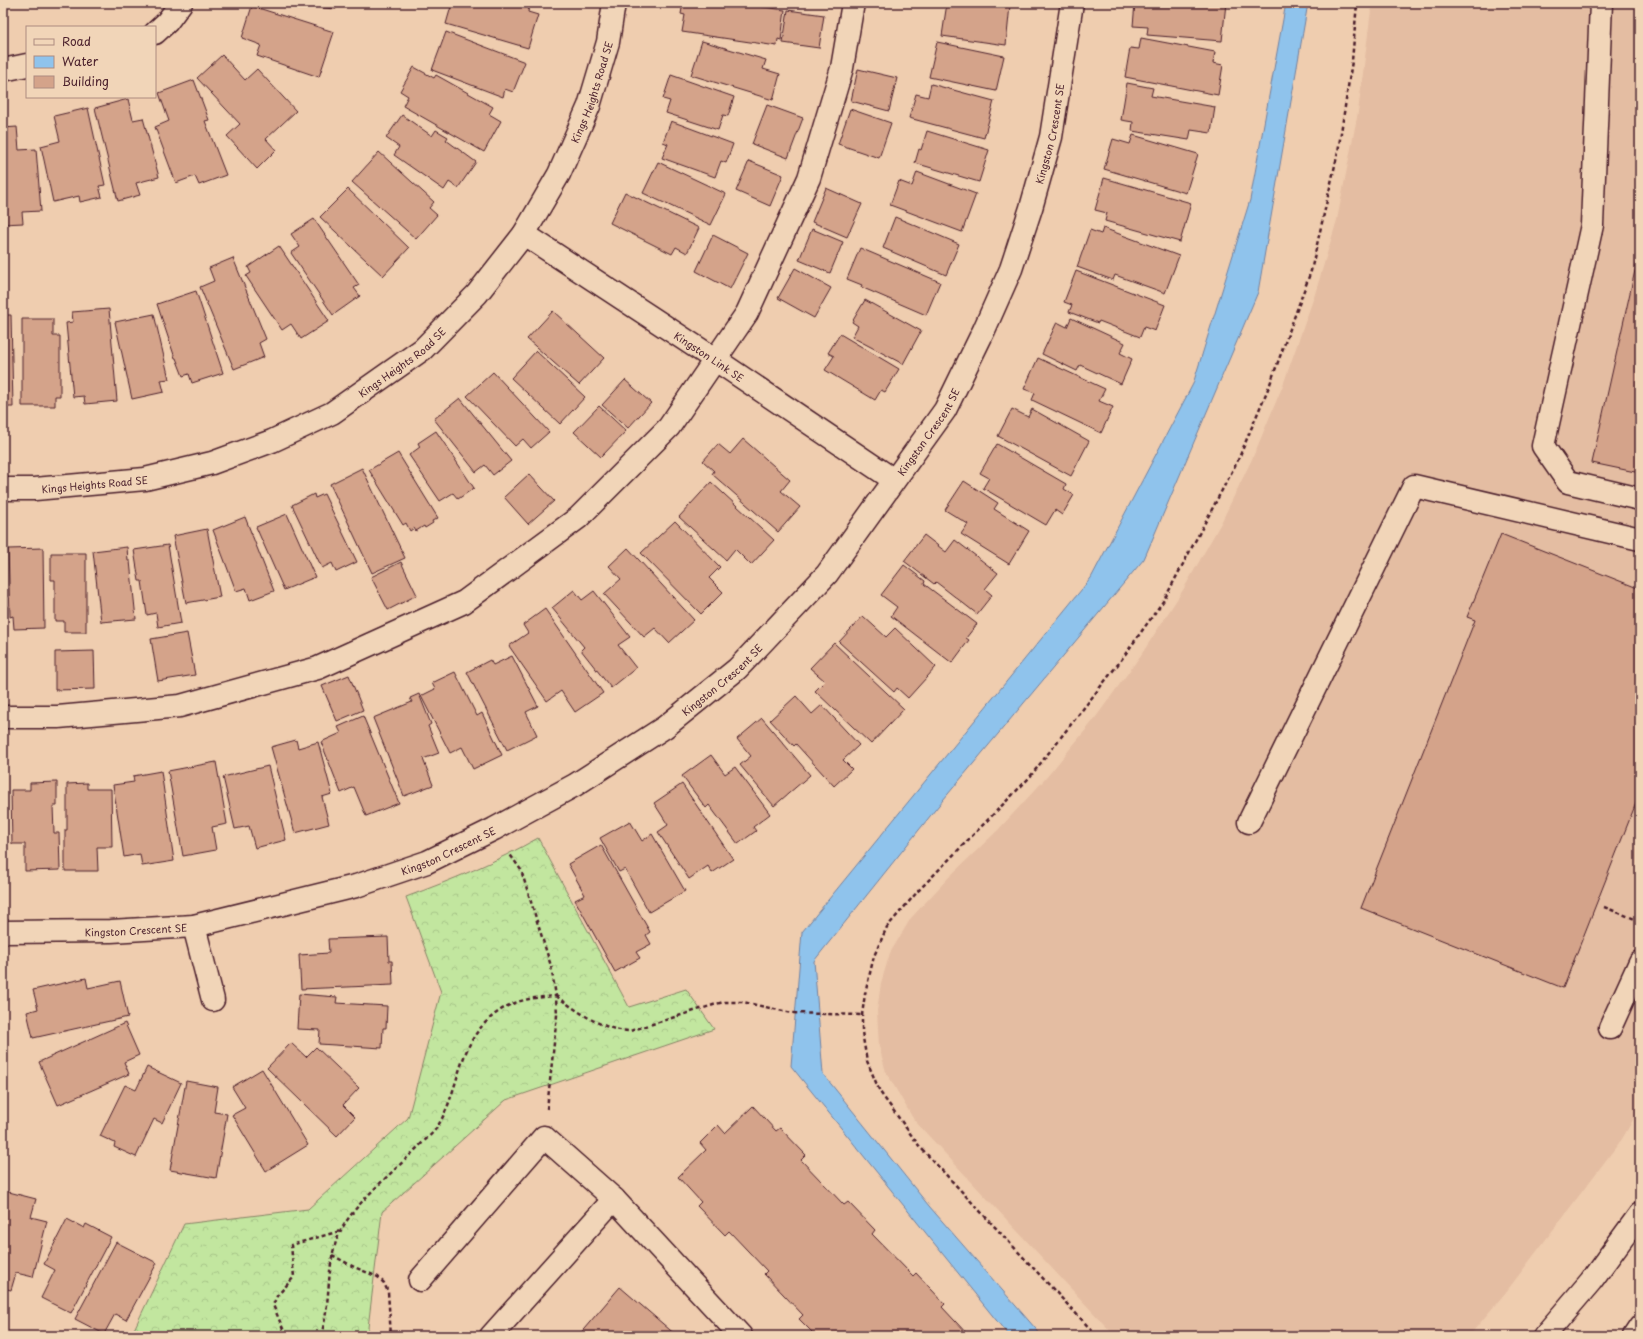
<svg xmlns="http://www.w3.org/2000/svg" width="1643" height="1339" font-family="'Playpen Sans',sans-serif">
<defs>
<pattern id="forest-crowns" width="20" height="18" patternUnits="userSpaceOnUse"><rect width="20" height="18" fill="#c2e69f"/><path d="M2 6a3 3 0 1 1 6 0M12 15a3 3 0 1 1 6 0" fill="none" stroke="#a8c589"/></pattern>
</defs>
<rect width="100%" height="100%" fill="#efcdaf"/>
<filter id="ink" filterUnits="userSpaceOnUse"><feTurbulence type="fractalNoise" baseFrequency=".025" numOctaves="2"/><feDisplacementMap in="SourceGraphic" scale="8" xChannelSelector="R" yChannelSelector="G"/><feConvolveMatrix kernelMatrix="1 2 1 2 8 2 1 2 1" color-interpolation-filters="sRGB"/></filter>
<g filter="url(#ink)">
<path fill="#e4bda2" d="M1372 3H1640V1108L1622 1139 1506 1292 1469 1336H1115L914 1120 886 1072 879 1046 877 1011 881 983 890 953 911 918 950 876 998 830 1046 778 1093 721 1141 655 1183 590 1221 523 1253 457 1283 385 1315 294 1337 220 1358 112Z"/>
<path fill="url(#forest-crowns)" stroke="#868265" d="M538 838 629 1007 686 989 714 1029 506 1100 382 1212 367 1336H131L184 1224 308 1209 408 1118 441 992 406 897C452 880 496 862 538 838Z"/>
<path fill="#8fc3ec" stroke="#73819f" d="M1286 3H1308L1258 292 1144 559 943 800 814 961 823 1074 929 1206 1042 1336H1009L791 1066 802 932 1091 578 1193 384 1250 200Z"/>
<path fill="#d4a38a" stroke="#4a1f2b" d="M264 3H337L336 9Z
M452 3H518L529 6 528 12 538 15 528 48 446 24Z
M683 3H735L785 10 781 40 778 39 777 46 682 32 685 15 681 14Z
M947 3H993L1010 5 1006 45 942 36Z
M1135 3H1226L1222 41 1147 35 1148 27 1133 26Z
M252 6 334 32 319 77 257 56 261 45 242 38Z
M788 10 824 15 819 48 783 43Z
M446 32 525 62 513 92 505 89 503 97 432 70Z
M1141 38 1215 52 1213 63 1223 65 1218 95 1125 77 1130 48 1139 49Z
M702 41 766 60 763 69 780 74 773 100 691 75Z
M937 42 1004 56 996 91 929 77Z
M222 55 245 80 257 69 296 111 266 139 276 150 257 169 227 136 240 124 197 78Z
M414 67 434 78 436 75 493 107 489 114 501 121 484 152 403 106 408 96 400 91Z
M858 69 897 78 889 111 851 101Z
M671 75 734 97 728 116 723 115 718 130 666 113 670 101 663 99Z
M194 80 209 120 205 121 226 175 199 185 195 176 176 183 155 127 169 121 159 93Z
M1127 83 1153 88 1151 96 1215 107 1211 133 1191 130 1189 140 1132 131 1133 122 1121 120Z
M931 84 994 101 984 138 909 118 916 94 928 97Z
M128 99 133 120 143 118 159 177 136 183 140 195 118 201 95 108Z
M767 105 803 118 788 158 752 144Z
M88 108 105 185 99 186 102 197 80 202 79 196 53 202 41 146 60 141 54 116Z
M850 109 891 123 879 158 838 144Z
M402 115 432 136 436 130 448 137 446 140 476 162 458 188 449 182 444 190 394 155 399 147 386 138Z
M671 121 733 144 726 163 721 161 715 177 662 158 668 144 663 142Z
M17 127 19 150 36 149 41 211 22 212 23 223 3 224V128Z
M927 131 989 150 979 182 915 163 919 149 921 150Z
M1133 135 1198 154 1186 193 1104 169 1113 139 1130 144Z
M379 152 434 202 429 208 437 215 416 239 352 182Z
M749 161 783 175 770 206 736 191Z
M658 162 726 194 711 225 643 193Z
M917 172 976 194 962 232 890 205 899 181 912 186Z
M1104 178 1191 203 1180 242 1105 221 1107 213 1095 210Z
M826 188 862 204 847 237 812 222Z
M348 189 409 248 383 276 320 217Z
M625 192 699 228 687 253 676 247 672 254 610 223Z
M895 217 959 244 946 275 883 248Z
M314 219 359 285 354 288 360 296 333 315 291 253 300 247 291 234Z
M1103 228 1179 256 1165 293 1115 275 1113 280 1077 267 1090 230 1101 234Z
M812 229 843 242 830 273 799 260Z
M713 235 748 253 730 289 696 271Z
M279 246 329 321 301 339 291 324 282 330 246 276 251 273 248 267Z
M860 248 940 282 926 315 861 287 862 285 847 279Z
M1640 248V473L1592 463Z
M233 258 266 339 259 343 264 357 234 369 200 287 214 281 209 268Z
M795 268 831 288 814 318 778 298Z
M1076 271 1165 305 1155 331 1144 327 1140 337 1099 321 1098 323 1069 312 1072 305 1064 302Z
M196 291 223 373 192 383 189 374 183 376 176 358H175L157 304Z
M865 300 921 331 903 364 852 337 858 326 852 322Z
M109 309 117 401 85 404 84 396 73 397 66 323 73 322 72 312Z
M553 311 604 358 579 385 527 339Z
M154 314 169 379 161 380 164 392 132 399 115 322Z
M3 315H11L13 407H3Z
M1071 318 1125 343 1120 353 1132 359 1121 384 1080 365 1077 371 1042 354 1057 322 1067 327Z
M22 319H53V336H60V396H55V406H22Z
M840 334 899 369 885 392 881 390 875 400 825 370 834 356 828 353Z
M536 351 585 397 560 424 511 378Z
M1038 358 1105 389 1099 401 1113 407 1101 433 1032 400 1035 393 1024 389Z
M493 372 549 432 531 448 523 439 515 446 467 396Z
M625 380 651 403 628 428 602 405Z
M460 398 511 461 493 475 485 465 476 472 434 419Z
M599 406 626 431 601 457 574 432Z
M1012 409 1028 417 1032 409 1089 441 1071 476 998 436Z
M436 431 474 488 458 499 453 493 440 501 409 455 420 447 418 443Z
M743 439 790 480 781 491 800 507 778 532 712 474 714 471 703 461 718 444 730 454Z
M997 444 1066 484 1064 489 1074 495 1062 515 1055 510 1046 525 983 488 989 478 980 473Z
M398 453 438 518 432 521 433 523 425 528 424 526 416 531 414 528 410 531 406 523 403 525 369 470Z
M362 468 405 558 372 573 330 484Z
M529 474 554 501 528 524 504 497Z
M964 481 998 503 994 509 1029 531 1009 564 961 534 968 524 945 510Z
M711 482 774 540 751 565 735 549 726 560 679 517Z
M314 494 315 498 324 494 357 562 336 572 332 563 322 568 292 505Z
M287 514 315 577 284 590 256 527Z
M245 517 274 591 250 600 246 588 236 591 213 530Z
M675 521 720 567 709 578 723 592 701 614 641 553Z
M207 529 220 597 186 603 173 536Z
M1501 534 1640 589V793L1563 988 1361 908 1475 620 1467 617Z
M924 535 946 552 955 540 998 573 985 589 992 595 977 614 936 582 934 584 904 561Z
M168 545 181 623 158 627 156 613 147 615 142 581H139L134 550Z
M127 547 128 561H130L136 619 101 622 93 551Z
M43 548 44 628 14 629 13 616 10 617 8 549Z
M628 548 694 620 669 643 655 628 644 637 604 594 621 579 609 566Z
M51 553H86V632H64V621H55V580H51Z
M401 562 417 595 388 610 371 577Z
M904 565 925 581 924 584 977 624 966 638 969 640 952 663 891 616 897 607 881 595Z
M574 590 582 600 594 591 630 637 618 645 636 668 611 688 581 650 584 647 552 608Z
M545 609 603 693 575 712 561 691 547 701 509 646 528 633 523 625Z
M863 616 886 637 895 628 936 667 908 698 897 688 894 692 839 642Z
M187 633 195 675 158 681 151 639Z
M834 643 904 709 871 744 815 691 825 681 810 668Z
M94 651 95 689 55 690V652Z
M512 656 538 706 526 712 537 735 507 750 467 672 490 660 493 665Z
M3 658H5L6 691H3Z
M455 672 477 716 482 713 502 755 473 769 462 747 450 753 421 696 435 689 432 683Z
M349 675 363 710 337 721 322 686Z
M419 694 431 724 428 726 439 753 423 759 433 785 404 796 373 718 412 702 410 698Z
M796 696 812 714 822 705 859 745 843 760 852 769 834 786 796 744 794 746 770 720Z
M363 716 399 803 366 816 354 787 341 793 321 742 341 733 338 727Z
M762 718 810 775 774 806 740 765 751 756 737 739Z
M296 740 298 748 318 742 332 794 322 797 329 824 295 833 271 747Z
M711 755 725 774 735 767 770 814 753 827 756 831 738 844 709 805 706 808 682 776Z
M216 762 227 824 212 827 216 850 183 856 168 771Z
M268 766 286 840 255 848 249 826 235 829 223 777Z
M161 771 174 861 142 866 140 854 124 857 113 785 134 782 133 776Z
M57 782V806H53L54 833H59L60 870 25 871V844H12L11 790H30V783Z
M87 783V789H111L112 847H97L98 871H65V830H67V784Z
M682 784 733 859 712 873 708 866 689 879 658 832 668 825 654 803Z
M630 821 642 841 652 834 685 891 649 912 625 869 619 872 600 838Z
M601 845 650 932 646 935 651 944 636 952 640 958 615 972 575 900 585 895 568 864Z
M388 937 389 961H392L393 985 301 989 299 955 329 953 328 939Z
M86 978 88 988 120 981 128 1017 33 1038 27 1012 38 1009 33 990Z
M299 994 337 997 336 1003 387 1006 386 1028H383L382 1048 319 1044 320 1030 297 1029Z
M125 1023 139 1055 124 1062 129 1074 58 1105 39 1062Z
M291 1043 306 1057 316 1047 359 1088 343 1105 355 1117 337 1136 267 1068Z
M147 1067 181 1083 162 1123 154 1119 136 1157 114 1147 115 1143 100 1136 125 1085 136 1090Z
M262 1069 308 1145 266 1171 232 1115 245 1108 232 1087Z
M186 1081 218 1087 214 1112 227 1114 216 1178 170 1170Z
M753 1106 776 1131 780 1128 806 1155 801 1160 844 1205 848 1202 875 1230 872 1234 913 1276 916 1273 945 1304 942 1307 969 1336H816L799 1319 803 1315 764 1274 767 1271 729 1231 725 1235 697 1206 701 1202 678 1177 706 1150 700 1143 718 1125 725 1133Z
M5 1191 36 1199 31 1217 47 1221 33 1277 16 1273 11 1290 3 1288V1200Z
M67 1219 84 1228 86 1224 111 1237 71 1313 41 1298 55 1270 44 1264Z
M116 1242 157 1263 126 1320 115 1314 104 1334 75 1319Z
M620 1287 677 1336H578Z"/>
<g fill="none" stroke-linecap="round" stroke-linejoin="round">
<g stroke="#4a1f2b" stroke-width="25">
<g id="minor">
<path d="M1601 3 1592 225 1543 446 1568 482 1640 499"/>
<path d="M155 33 167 22 181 3"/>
<path d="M3 70 27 65"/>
<path id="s1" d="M524 234 716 360 894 480"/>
<path id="s2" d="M3 489H35L145 479 212 463 272 441 332 413 423 349 477 294 524 234 559 174 589 106 608 42 614 3"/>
<path d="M3 717H58L180 706 318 668 464 602 578 518 669 427 747 313 809 178 842 68 853 3"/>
<path d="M1249 822 1414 486 1640 539"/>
<path d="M194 926 213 1000"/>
<path id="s3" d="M3 932 111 931 194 926 356 886 427 862 494 829 575 785 665 727 737 669 827 574 945 410 984 330 1011 269 1031 208 1051 137 1072 3"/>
<path d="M1610 1028 1640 962"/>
<path d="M420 1280 544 1137 614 1199"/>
<path d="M491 1336 614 1199 741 1336"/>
</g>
</g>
<g stroke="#4a1f2b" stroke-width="25">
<path id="major" d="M1544 1336 1591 1281 1640 1214
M1634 1336 1640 1327"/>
</g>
<path stroke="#4a1f2b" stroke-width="2.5" stroke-dasharray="4 3" stroke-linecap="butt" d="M1604 907 1640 921
M556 996C579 1012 601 1030 630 1031L723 1002H743L792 1013 862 1015
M547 1109 557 1015 556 997
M332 1255 354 1267 378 1277 384 1283 388 1292 391 1336
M286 1336 273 1305 277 1296 294 1277 291 1245 340 1231
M321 1336C323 1328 325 1320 326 1312 330 1285 328 1257 340 1232 356 1201 394 1172 418 1147 424 1141 430 1136 435 1130 458 1098 456 1052 485 1023 507 1001 526 998 556 996L551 966 521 870 509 853
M1097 1336 920 1147 880 1092 867 1061 862 1032V1015L865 994 874 956 887 927 919 890 1029 778 1119 663 1164 600 1238 460 1270 384 1311 271 1338 152 1352 61 1357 3"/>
<use href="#minor" stroke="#f1d5b8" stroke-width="22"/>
<use href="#major" stroke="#f1d5b8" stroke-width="22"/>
</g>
</g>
<g text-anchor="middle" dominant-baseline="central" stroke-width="3" stroke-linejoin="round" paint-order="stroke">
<g font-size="10" fill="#4a1f2b" stroke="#f1d5b8">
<text stroke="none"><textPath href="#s2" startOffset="764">Kings Heights Road SE</textPath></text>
<text stroke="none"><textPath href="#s3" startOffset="1429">Kingston Crescent SE</textPath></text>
<text stroke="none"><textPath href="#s1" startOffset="222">Kingston Link SE</textPath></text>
<text stroke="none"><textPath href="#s2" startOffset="428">Kings Heights Road SE</textPath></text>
<text stroke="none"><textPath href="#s3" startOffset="1105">Kingston Crescent SE</textPath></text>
<text stroke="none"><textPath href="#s2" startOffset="92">Kings Heights Road SE</textPath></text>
<text stroke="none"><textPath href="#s3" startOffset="781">Kingston Crescent SE</textPath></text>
<text stroke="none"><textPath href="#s3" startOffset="457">Kingston Crescent SE</textPath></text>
<text stroke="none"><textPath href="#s3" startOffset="133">Kingston Crescent SE</textPath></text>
</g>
</g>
<rect width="1643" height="1339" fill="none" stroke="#f1d5b8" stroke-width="16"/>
<rect x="8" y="8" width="1627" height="1323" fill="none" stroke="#4a1f2b" stroke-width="1.5" filter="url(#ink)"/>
<rect x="26" y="26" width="130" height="72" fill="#f1d5b8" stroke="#ae8c80"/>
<rect x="34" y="39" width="20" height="6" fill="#f1d5b8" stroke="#ae8c80"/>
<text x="62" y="46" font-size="12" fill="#4a1f2b">Road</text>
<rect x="34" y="56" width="20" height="12" fill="#8fc3ec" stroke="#ae8c80"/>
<text x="62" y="66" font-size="12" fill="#4a1f2b">Water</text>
<rect x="34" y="76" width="20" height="12" fill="#d4a38a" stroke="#ae8c80"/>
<text x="62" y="86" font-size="12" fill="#4a1f2b">Building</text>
</svg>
